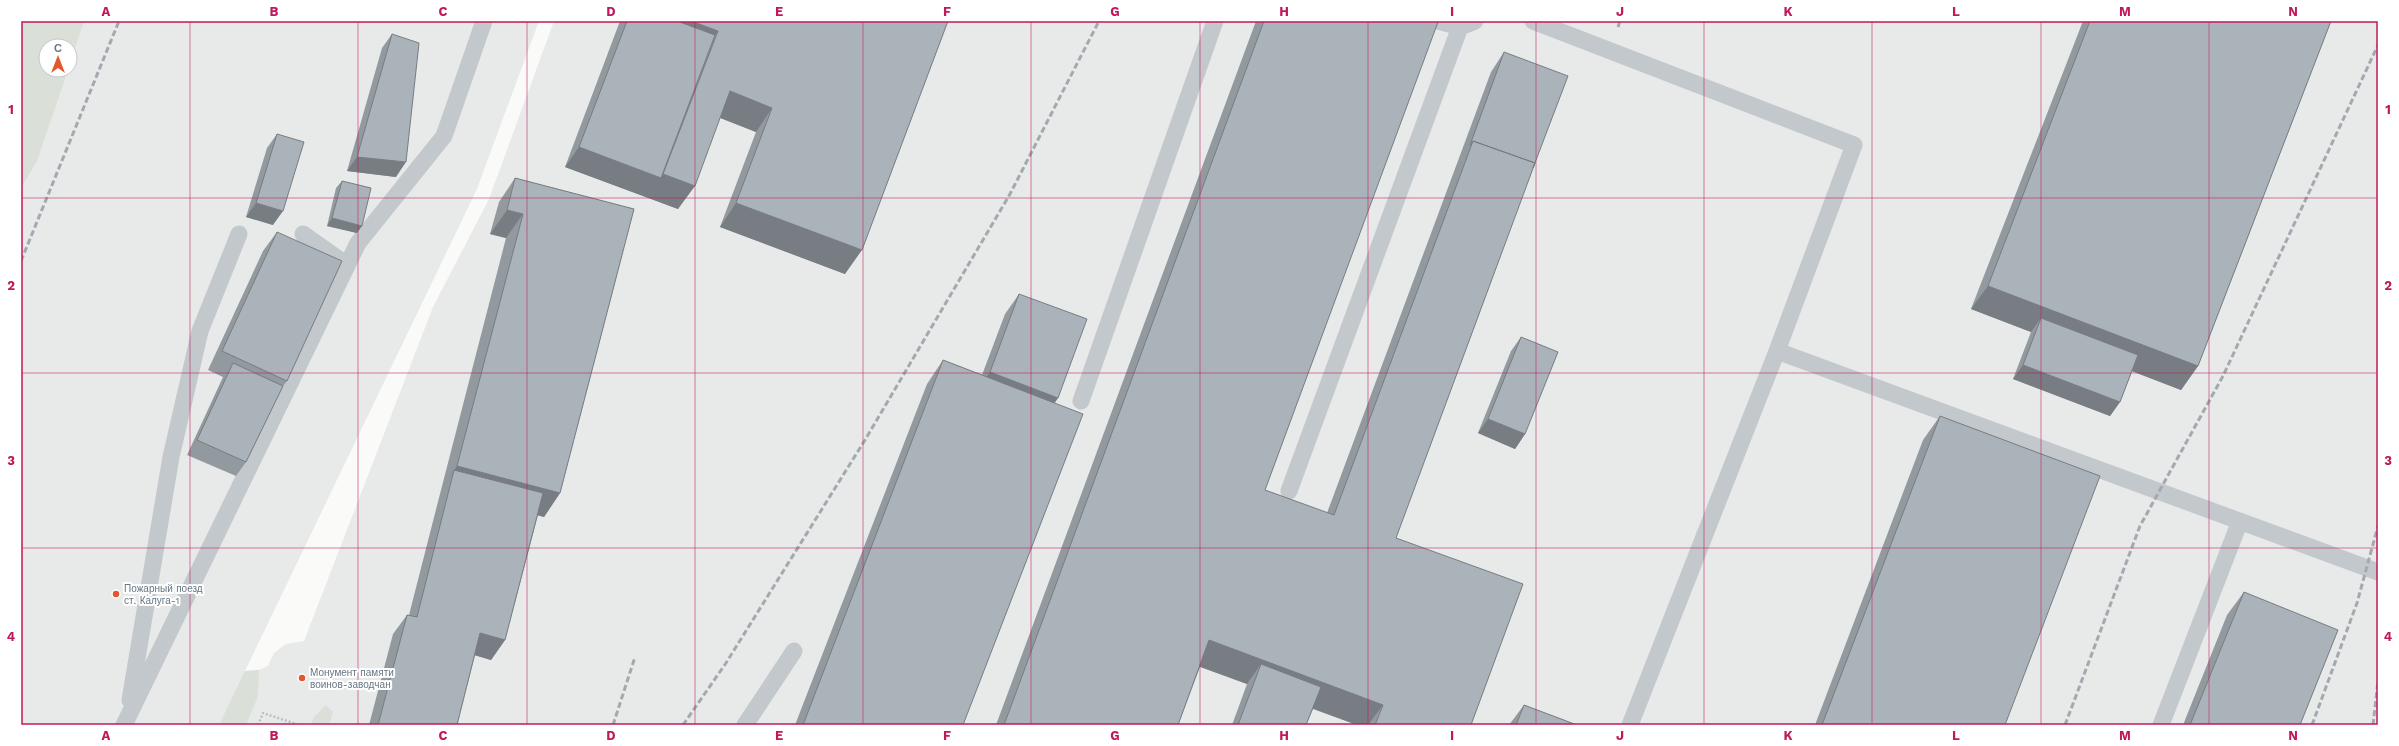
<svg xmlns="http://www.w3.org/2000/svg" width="2399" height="746" font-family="'Work Sans',sans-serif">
<rect width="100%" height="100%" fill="#fafaf8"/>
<path fill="#e8e9e9" d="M61 21H539L477 189 245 671 259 670 268 666 274 653 286 644 304 641 433 307 489 199 554 21H2378V725H21V141L46 70H70V46Z"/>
<path fill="#dadfd7" d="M21 21H84L70 63V46H46V70H68L37 161 21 188Z
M259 670 258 696 246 725H219L245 671Z
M326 705 333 712 329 725H311L314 717Z"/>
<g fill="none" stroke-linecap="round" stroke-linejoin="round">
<path stroke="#bbbfc2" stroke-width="2.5" stroke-dasharray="2 2" stroke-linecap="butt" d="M258 725 263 713 299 725"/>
<path stroke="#c3c8cc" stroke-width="17" d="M1438 21 1460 27
M1533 21 1854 145 1777 351
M303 234 347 265
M1081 401 1215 21
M1289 491 1460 27 1475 21
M130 700 171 457 200 331 239 234
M124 725 358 243 444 136 484 21
M745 725 794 651
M1630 725 1777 351 2378 572
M2161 725 2240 521"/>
<path stroke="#a2aab0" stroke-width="3" stroke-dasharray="6 3" stroke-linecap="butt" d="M1618 27 1620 21
M21 261 119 21
M613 725 635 657
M683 725 726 663 865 440 1010 194 1099 21
M2065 725 2140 526 2223 376 2378 45
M2312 725 2357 603 2378 526
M2373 725 2378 681"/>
</g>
<path fill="#929a9f" d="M620 21H948L845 274 720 227 756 132 720 118 678 209 565 167Z
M1256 21H1437L1265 490 1327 513 1491 72 1504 52 1396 538 1471 725H1357L1313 709 1306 725H1232L1247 684 1200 667 1178 725H996Z
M2083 21H2331L2198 366 2181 390 2132 371 2120 402 2110 416 2013 379 2031 332 1971 309Z
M392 34 396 177 347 171 382 48Z
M277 134 273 225 246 217 267 148Z
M515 178 634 209 560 493 544 517 538 515 505 640 491 660 475 655 457 725H369L393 634 407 615H409L441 490 506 238 490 234 499 202Z
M342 181 357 233 327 226 336 188Z
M277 232 287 381 283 386 246 462 236 476 187 455 223 377 208 370 263 251Z
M1019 294 1055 403 963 725H795L927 384 943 360 982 375 1005 314Z
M1521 337 1525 434 1515 449 1478 433 1511 351Z
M1940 416 2005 725H1815L1923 440Z
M2244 592 2300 725H2183L2227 615Z
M1524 705 1577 725H1509Z"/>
<path fill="#777d82" d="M627 21H691L718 31 701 55Z
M730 91 772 108 756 132 713 115Z
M579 147 661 178 663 174 695 186 678 209 565 167Z
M357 157 406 162 396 177 347 171Z
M256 203 283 211 273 225 246 217Z
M736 203 862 250 845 274 720 227Z
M507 210 523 214 506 238 490 234Z
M332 218 362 226 357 233 327 226Z
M1988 286 2198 366 2181 390 2035 334 2041 318 2031 332 1971 309Z
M2023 365 2120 402 2110 416 2013 379Z
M990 372 1058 398 1045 418 976 392Z
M1488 419 1525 434 1515 449 1478 433Z
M457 466 560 493 544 517 449 492 454 470 441 490Z
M480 633 505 640 491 660 467 653Z
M1209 640 1383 705 1368 725H1357L1253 686 1261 664 1247 684 1193 664Z"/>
<path fill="#aab3b9" stroke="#777d82" d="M627 21H677L715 35 661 178 579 147Z
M691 21H948L862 250 736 203 772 108 730 91 695 186 663 174 718 31Z
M1264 21H1437L1438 22 1265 490 1334 515 1473 141 1535 163 1396 538 1523 584 1471 725H1375L1383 705 1209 640 1178 725H1004Z
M2090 21H2331L2198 366 1988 286Z
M392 34 419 43 406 162 357 157Z
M1504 52 1568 76 1533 168 1535 163 1473 141 1470 145Z
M277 134 304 142 283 211 256 203Z
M515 178 634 209 560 493 457 466 523 214 507 210Z
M342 181 371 188 362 226 332 218Z
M277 232 342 261 287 381 222 351Z
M1019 294 1087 319 1058 398 990 372Z
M2041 318 2138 355 2120 402 2023 365Z
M1521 337 1558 352 1525 434 1488 419Z
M943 360 1083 414 963 725H803Z
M233 363 283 386 246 462 197 440Z
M1940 416 2100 476 2005 725H1822Z
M454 470 543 493 505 640 480 633 457 725H378L407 615 417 617Z
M2244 592 2338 630 2300 725H2190Z
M1261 664 1321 687 1306 725H1238Z
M1524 705 1577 725H1516Z"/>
<path fill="none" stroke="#c2185b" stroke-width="1" stroke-opacity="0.55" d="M190 21V725M358 21V725M527 21V725M695 21V725M863 21V725M1031 21V725M1200 21V725M1368 21V725M1536 21V725M1704 21V725M1872 21V725M2041 21V725M2209 21V725M21 198H2378M21 373H2378M21 548H2378"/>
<g fill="#e4572e" stroke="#fff" stroke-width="1.5">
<circle cx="116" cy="594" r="4"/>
<circle cx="302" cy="678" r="4"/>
</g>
<g text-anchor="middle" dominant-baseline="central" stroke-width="4" stroke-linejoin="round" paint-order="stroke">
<g font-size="10" fill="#657683" stroke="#fff" text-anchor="start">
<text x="124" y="588">Пожарный поезд<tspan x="124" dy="12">ст. Калуга-1</tspan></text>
<text x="310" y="672">Монумент памяти<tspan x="310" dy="12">воинов-заводчан</tspan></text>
</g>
</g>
<rect width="2399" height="746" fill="none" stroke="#ffffff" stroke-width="44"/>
<g transform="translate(58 58)"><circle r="19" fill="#ffffff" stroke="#c1c8cd"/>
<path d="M0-3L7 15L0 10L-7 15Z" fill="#e4572e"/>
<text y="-6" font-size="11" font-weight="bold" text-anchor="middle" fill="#657683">С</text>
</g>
<rect x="22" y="22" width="2355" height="702" fill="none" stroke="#c2185b" stroke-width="1.5"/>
<g font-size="13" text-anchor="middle" font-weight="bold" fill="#c2185b">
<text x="106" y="16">A</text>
<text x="274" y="16">B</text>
<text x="443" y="16">C</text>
<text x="611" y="16">D</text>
<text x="779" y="16">E</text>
<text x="947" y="16">F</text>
<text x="1115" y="16">G</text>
<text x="1284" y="16">H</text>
<text x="1452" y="16">I</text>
<text x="1620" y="16">J</text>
<text x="1788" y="16">K</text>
<text x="1956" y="16">L</text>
<text x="2125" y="16">M</text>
<text x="2293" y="16">N</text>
<text x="11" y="114">1</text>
<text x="2388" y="114">1</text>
<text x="11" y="290">2</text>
<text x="2388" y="290">2</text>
<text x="11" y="465">3</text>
<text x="2388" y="465">3</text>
<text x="11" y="641">4</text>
<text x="2388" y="641">4</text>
<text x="106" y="740">A</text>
<text x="274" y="740">B</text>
<text x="443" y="740">C</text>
<text x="611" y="740">D</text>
<text x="779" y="740">E</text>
<text x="947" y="740">F</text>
<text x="1115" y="740">G</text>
<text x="1284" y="740">H</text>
<text x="1452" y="740">I</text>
<text x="1620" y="740">J</text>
<text x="1788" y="740">K</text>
<text x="1956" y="740">L</text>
<text x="2125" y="740">M</text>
<text x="2293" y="740">N</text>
</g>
</svg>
